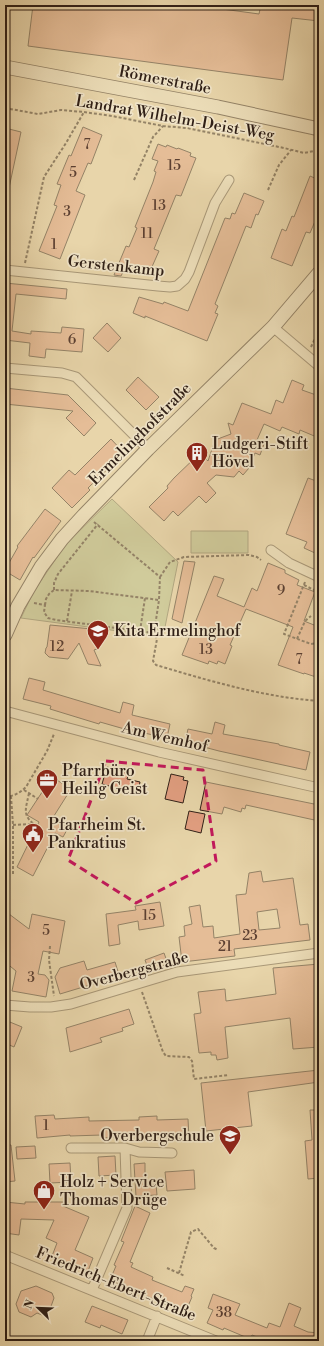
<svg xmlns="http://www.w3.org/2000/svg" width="324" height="1346" font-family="'Libre Bodoni',serif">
<rect width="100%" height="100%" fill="#e8d6aa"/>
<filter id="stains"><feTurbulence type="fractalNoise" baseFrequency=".005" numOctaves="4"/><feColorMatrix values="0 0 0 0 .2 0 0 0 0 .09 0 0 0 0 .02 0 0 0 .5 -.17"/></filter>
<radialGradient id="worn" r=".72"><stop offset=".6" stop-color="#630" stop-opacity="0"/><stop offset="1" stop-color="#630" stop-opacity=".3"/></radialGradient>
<path fill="#b3be8b" stroke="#726f51" d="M112 499 178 562 163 637 21 618 34 591 66 544Z
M191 531H248V553H191Z"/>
<path fill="#e29f81" stroke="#302017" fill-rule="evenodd" d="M33 5H193L259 14 261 5H319V21L292 18 283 80 28 46Z
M83 127 102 135 91 164 88 163 76 191 85 195 60 259 39 251 57 206 54 205 61 185 57 184 69 155 71 156Z
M5 128 21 132 9 188 5 187Z
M158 144 166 147 167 145 177 149 178 148 191 153 190 156 196 158 181 196 176 195 154 249 159 251 151 269 147 267 146 269 136 265 135 267 127 264 121 276 114 275 126 246 129 247 137 228 135 227 153 182 156 172 154 171 158 161 152 159Z
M310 176 319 180V212L310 233 306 232 292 266 271 258 282 229 286 231 292 216 294 217Z
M244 193 264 201 258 215 256 214 251 228 246 226 215 304 218 306 215 313 218 314 207 341 145 316V318L133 313 139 297 163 304 164 302 188 311 225 218 230 219 232 213 235 214Z
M5 283 67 289 66 299 16 294 12 331 31 334V331L61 333 62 327 84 329 82 352 46 349 45 358 29 356 30 343 5 340Z
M107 323 121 338 108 352 93 338Z
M138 377 159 397 146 410 126 390Z
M292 380 304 385 302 390 319 396V438L300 430 299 434 282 427 280 431 264 424 257 440 264 444 260 455 255 453 249 468 243 475 239 471 234 477 216 475 207 483 216 493 206 503 199 496 178 516 173 511 164 521 149 507 168 488 167 486 174 478 200 453 208 461 215 440 231 434 228 423 233 425 242 403 271 414 276 400 283 403Z
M5 388 68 395 96 423 84 436 66 418 73 411 5 404Z
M111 439 124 453 88 488 90 490 72 508 52 488 69 470 75 475Z
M308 478 319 482V543L315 553 304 548 307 542 286 534Z
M45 509 61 521 34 558 33 557 20 580 5 571V570L18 547 17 546Z
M184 561 195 562 182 623 172 619Z
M268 563 285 570V573L299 580 297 585 315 592 304 621 319 627V678L304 673V674L278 665 293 627 246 609 230 645 232 646 225 664 218 661 217 664 209 661 208 664 182 655 214 576 224 579 217 596 244 607 252 588 257 591Z
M50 625 92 629 95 636 92 637 97 649 94 650 101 666 88 664 79 643 68 659 49 657 45 653 46 648 47 647Z
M29 678 45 682 43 690 120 713 123 702 134 705 132 715 170 724 167 738 135 731V732L100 722 99 724 50 709 51 706 23 699Z
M215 722 225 725 223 734 279 744V745L310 752 306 770 219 751 185 742 188 729 212 734Z
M107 767 129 773 127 779 140 782 138 792 125 788 124 790 102 784Z
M171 774 184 777 183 780 188 781 183 803 165 799Z
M52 777 71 789 52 819 68 828 63 837 55 833 33 876 17 867 39 822 27 815Z
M206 782 319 805V821L246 805 245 809 242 808 241 812 224 807 222 814 200 810Z
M189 811 205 814 201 833 185 829Z
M261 871 263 882 293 878 300 925 308 924 310 940 234 949 235 956 182 962 179 937 185 936 184 926 192 924 189 907 200 905 203 927 213 926 214 938 240 934 236 895 246 894 249 873ZM277 909 280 928 259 930 257 912Z
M160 902 164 926 139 930 138 921 118 925 120 944 109 946 106 914 136 910 135 906Z
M9 914 29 929 32 914 65 921 59 954 43 951 38 974 45 975 49 980 46 997 12 991 16 971 5 962V920Z
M164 953 168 964 149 971 145 960Z
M84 961 87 970 115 962 120 978 104 983 103 981 60 994 55 977 60 968Z
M319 964V986H315L319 1047 293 1049 290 1018 225 1027 228 1058 217 1060 216 1055H211V1052L199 1053 194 1014 201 1013 198 992 225 989 226 1001 276 994 273 968Z
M129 1009 134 1024 122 1028 123 1031 100 1038 102 1042 70 1052 66 1028Z
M5 1020 22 1027 14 1047 5 1043Z
M319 1070V1082L248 1092 252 1126 206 1131 201 1083Z
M310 1110H319V1178L308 1179 305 1141 312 1140Z
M54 1115 55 1119 89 1117V1121L139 1120V1117L157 1116V1120L188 1119 189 1138 167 1139V1135L102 1138V1135L70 1136V1135L37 1138 35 1116Z
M5 1145H11L15 1181 5 1182Z
M35 1146 36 1158 17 1159 16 1147Z
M115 1156 116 1175 99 1176 98 1157Z
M70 1163 71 1182 50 1183 49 1164Z
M145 1163V1185L156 1184 157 1195 136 1196 134 1164Z
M194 1170 195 1189 167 1191 165 1172Z
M5 1202 25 1204V1202H63V1206L89 1217 75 1250 93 1258 88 1271 52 1256 57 1243 46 1238 54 1220 21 1219 19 1235 5 1233Z
M135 1206 150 1213 130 1262 133 1263 131 1267 153 1277 152 1280 182 1292 185 1286 194 1289 191 1296 192 1297 185 1313 110 1280 116 1266 114 1265 124 1242 121 1241Z
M36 1286 52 1293 54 1298 49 1312 42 1315 37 1313 31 1317 19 1312 16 1304 21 1291Z
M213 1294 240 1304 235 1315 267 1328 269 1323 280 1327 289 1303 301 1308 294 1326 308 1332 319 1333V1341H267L252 1335 250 1339 224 1328 223 1330 207 1323 213 1310 208 1308Z
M92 1306 128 1320 122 1334 101 1325 100 1328 85 1322Z"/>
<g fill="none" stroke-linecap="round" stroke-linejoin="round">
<g stroke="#5e4e3c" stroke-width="11">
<path id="street" d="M5 270 158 286 170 287 177 286 185 279 189 272 215 203 229 180
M273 327 319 366
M5 368 62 373 76 377 148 449
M271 550 289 563 319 577
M5 711 159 752 319 788
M5 1005 30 1007H51L71 1004 177 972 319 953
M71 1148H125L139 1152 172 1153
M5 1255 216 1341
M92 1290 127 1208 125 1148
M147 1341 157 1316"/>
</g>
<g stroke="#302017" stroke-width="15">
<path id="secondary" d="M5 67 218 107 319 129
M5 635 18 606 41 567 62 539 84 515 148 449 273 327 319 273"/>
</g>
<path stroke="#302017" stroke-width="2" stroke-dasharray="3 2" stroke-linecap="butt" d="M5 108 38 114 61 110 84 112 112 116 163 126 187 128 284 148 304 153 319 150
M134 180 153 137 163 126
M268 190 279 165 291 150
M25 263 44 177 66 143 84 112
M311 347 319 330
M94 522 160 577 159 600 154 633 157 639 153 661 156 665C210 681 263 697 319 701
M160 577 170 562 184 557 249 555 257 557 261 560
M305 582 284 634 311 644 317 643 319 644
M304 585 316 591 319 595
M54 590V583L58 574 98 524
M34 603 45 605 44 612 48 618 56 620 154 633
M45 605 46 599 49 594 54 590 89 591 159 600
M67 621 72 591
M140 631 145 598
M297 639 305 621 311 616
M24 790 38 799
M29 793C26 809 21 816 37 826
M11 796 13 825V874
M5 797C14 796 20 793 26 787L47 751 54 734
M13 825 33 824
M50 946 49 960 54 996
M142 992 163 1052 166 1056 189 1057 192 1061 194 1079 229 1075
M167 1268 185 1276
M179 1273 191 1232 198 1229 214 1248 218 1250"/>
<use href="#street" stroke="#f0e4c8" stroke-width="9"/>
<use href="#secondary" stroke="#f0e4c8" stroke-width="13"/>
</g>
<path d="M0 0H324V1346H0ZM106 761 203 770 216 861 136 903 68 860Z" fill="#e8d6aa" fill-opacity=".55" fill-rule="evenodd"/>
<path fill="none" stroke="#c2185b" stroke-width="3" stroke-dasharray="8 5" stroke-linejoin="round" d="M106 761 203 770 216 861 136 903 68 860Z"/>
<defs>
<g id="building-pin" transform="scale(1.15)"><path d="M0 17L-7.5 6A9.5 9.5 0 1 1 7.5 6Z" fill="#8f2418" stroke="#f0e4c8"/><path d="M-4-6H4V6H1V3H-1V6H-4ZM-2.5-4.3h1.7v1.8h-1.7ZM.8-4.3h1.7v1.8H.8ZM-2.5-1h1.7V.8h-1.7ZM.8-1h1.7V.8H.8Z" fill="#fff"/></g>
<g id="school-pin" transform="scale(1.15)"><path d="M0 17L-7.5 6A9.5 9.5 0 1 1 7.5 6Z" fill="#8f2418" stroke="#f0e4c8"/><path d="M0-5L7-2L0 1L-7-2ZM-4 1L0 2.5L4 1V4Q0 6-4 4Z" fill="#fff"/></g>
<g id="office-pin" transform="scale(1.15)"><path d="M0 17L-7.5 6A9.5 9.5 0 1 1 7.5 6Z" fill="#8f2418" stroke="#f0e4c8"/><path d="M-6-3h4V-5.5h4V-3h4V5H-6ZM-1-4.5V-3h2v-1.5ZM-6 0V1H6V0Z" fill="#fff"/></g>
<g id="civic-pin" transform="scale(1.15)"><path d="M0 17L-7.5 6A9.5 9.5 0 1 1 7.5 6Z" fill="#8f2418" stroke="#f0e4c8"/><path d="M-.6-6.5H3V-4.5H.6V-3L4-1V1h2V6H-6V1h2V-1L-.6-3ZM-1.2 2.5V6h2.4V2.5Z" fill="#fff"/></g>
<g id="shop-pin" transform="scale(1.15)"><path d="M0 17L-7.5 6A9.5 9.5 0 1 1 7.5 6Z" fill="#8f2418" stroke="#f0e4c8"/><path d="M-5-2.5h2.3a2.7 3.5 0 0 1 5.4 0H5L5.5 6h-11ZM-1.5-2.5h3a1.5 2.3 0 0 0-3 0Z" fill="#fff"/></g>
</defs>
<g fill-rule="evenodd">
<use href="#building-pin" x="197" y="453"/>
<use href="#school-pin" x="98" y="631"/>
<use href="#office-pin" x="47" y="780"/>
<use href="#civic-pin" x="33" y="834"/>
<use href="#school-pin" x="230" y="1136"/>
<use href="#shop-pin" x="44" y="1191"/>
</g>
<g text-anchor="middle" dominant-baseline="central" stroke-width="3.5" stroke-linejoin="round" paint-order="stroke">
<g font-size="14" fill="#5c4032">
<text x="87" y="145">7</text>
<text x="174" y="166">15</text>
<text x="73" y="173">5</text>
<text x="159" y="206">13</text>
<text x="67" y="212">3</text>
<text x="147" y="234">11</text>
<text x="54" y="245">1</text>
<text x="72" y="340">6</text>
<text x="281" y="591">9</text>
<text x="57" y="647">12</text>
<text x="206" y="650">13</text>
<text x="299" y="660">7</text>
<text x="149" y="916">15</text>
<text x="46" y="931">5</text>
<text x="250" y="936">23</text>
<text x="225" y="947">21</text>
<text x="31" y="978">3</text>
<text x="46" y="1126">1</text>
<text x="224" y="1313">38</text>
</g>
<g font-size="16" fill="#302017" stroke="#f0e4c8">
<text transform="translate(165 80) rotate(11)">Römerstraße</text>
<text transform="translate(175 118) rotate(10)">Landrat Wilhelm-Deist-Weg</text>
<text transform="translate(116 266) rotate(6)">Gerstenkamp</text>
<text transform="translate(140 434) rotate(-45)">Ermelinghofstraße</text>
<text transform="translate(165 737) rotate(13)">Am Wemhof</text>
<text transform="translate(134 971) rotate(-15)">Overbergstraße</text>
<text transform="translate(116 1284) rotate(22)">Friedrich-Ebert-Straße</text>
</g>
<g font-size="16" fill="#302017" stroke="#f0e4c8" text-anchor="start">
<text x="212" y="444">Ludgeri-Stift<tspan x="212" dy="18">Hövel</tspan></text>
<text x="114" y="631">Kita Ermelinghof</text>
<text x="62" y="771">Pfarrbüro<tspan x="62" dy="18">Heilig Geist</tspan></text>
<text x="48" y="825">Pfarrheim St.<tspan x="48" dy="18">Pankratius</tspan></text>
<text x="214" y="1136" text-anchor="end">Overbergschule</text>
<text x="60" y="1182">Holz + Service<tspan x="60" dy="18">Thomas Drüge</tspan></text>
</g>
</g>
<rect width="324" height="1346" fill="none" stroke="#e8d6aa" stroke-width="20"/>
<rect x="6" y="6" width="312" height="1334" fill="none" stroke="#302017" stroke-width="2"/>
<rect x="10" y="10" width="304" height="1326" fill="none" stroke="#302017"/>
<g transform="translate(38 1308) rotate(293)" stroke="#f0e4c8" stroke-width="3" paint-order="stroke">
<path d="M0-3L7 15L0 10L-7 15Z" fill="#302017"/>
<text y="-6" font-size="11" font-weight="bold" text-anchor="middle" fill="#302017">N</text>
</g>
<rect width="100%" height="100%" filter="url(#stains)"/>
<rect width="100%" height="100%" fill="url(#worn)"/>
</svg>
